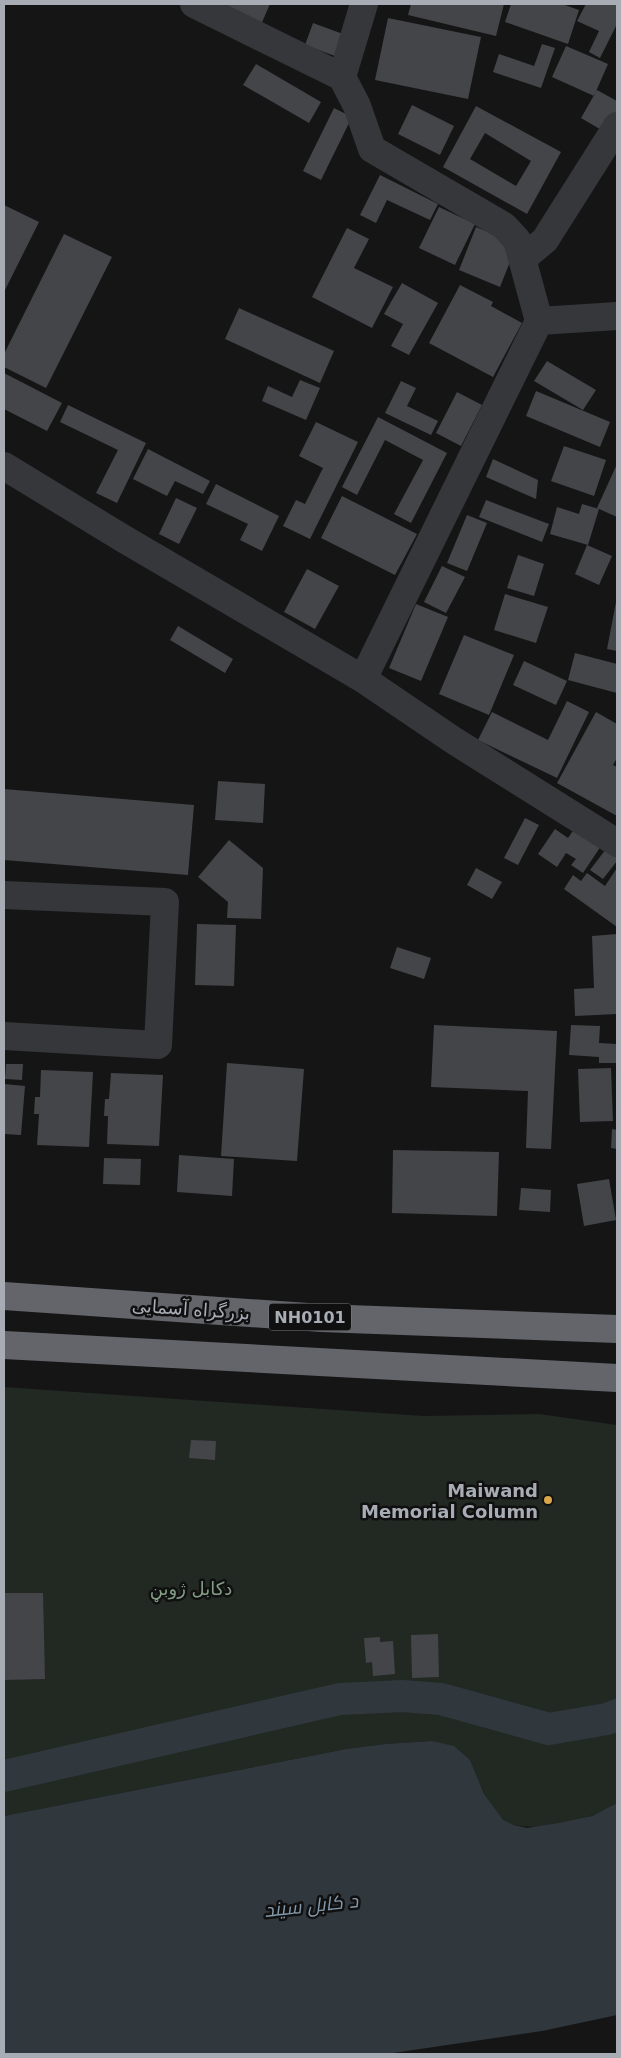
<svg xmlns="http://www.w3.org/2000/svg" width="621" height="2058" font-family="'DejaVu Sans',Cairo,sans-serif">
<rect width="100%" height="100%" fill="#151516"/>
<path fill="#222822" d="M4 1387 424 1416 539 1414 617 1425V1803C609 1807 601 1812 593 1815 573 1823 522 1834 503 1820 487 1807 478 1779 470 1760L432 1741 386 1744 346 1749 4 1816Z"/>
<path fill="#30383e" d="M432 1741 454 1746 470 1760 484 1794 503 1820 514 1825 527 1828 559 1823 592 1816 617 1803V2015L542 2031 386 2054H4V1816L346 1749 385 1744Z"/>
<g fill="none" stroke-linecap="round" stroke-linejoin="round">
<path stroke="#30383e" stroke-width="32" d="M4 1776 340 1699 402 1696 441 1699 549 1729 607 1719 617 1715"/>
</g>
<path fill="#444549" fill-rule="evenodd" d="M215 4H270L260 27Z
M411 4H504L496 36 408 15Z
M511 4H562L579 10 568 44 505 22Z
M586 4H617V24L600 58 589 52 599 31 577 21Z
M388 18 481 37 468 99 375 80Z
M313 23 343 34 335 56 305 45Z
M542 44 555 48 541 88 493 72 499 54 534 66Z
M566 46 608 64 594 96 552 77Z
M256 64 321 102 309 123 243 85Z
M597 90 617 101V123L610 135 581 118Z
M412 105 454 126 440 155 398 134Z
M476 106 561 152 527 214 443 167ZM485 133 531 161 516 186 470 159Z
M334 108 352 117 321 180 303 171Z
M380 175 438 204 430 220 387 200 376 223 360 215Z
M4 205 39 222 4 292Z
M439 207 475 224 455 265 419 248Z
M476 227 517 244 500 287 459 270Z
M347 228 369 239 354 268 393 287 372 328 312 297Z
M64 234 112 257 46 388 4 367V354Z
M402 283 438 303 409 355 391 346 403 324 384 314Z
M460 285 493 302 491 306 522 323 493 377 429 343Z
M239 308 334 351 320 383 225 339Z
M547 361 596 390 583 410 534 381Z
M4 373 62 403 47 431 4 409Z
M300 380 320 388 306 420 262 401 268 386 292 397Z
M401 381 416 388 407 406 438 421 431 435 385 413Z
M536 391 610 422 600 447 526 416Z
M457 392 482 405 461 446 436 433Z
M68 405 146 443 117 503 96 493 118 450 60 422Z
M378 417 447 453 411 523 394 514 423 460 385 440 357 495 342 487Z
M316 422 358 442 310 539 283 526 296 500 305 504 323 468 299 456Z
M564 446 606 460 594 496 551 481Z
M148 449 210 481 203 494 175 481 167 496 133 479Z
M493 459 538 480 536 499 486 477Z
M617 464V517L597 508Z
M216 484 279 516 262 551 240 540 248 524 206 504Z
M342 496 417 534 395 575 321 538Z
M176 498 197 508 179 544 159 534Z
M486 500 549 524 542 542 479 517Z
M582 504 599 509 588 545 550 534 557 507 579 514Z
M467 515 487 523 467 571 447 563Z
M587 545 612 556 599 585 575 574Z
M518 555 544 564 534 596 507 588Z
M442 566 465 577 446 613 424 602Z
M307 569 339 586 315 629 284 612Z
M505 594 548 607 536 643 494 630Z
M616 602H617V651L607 649Z
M416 604 448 617 421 681 389 668Z
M178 626 233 659 225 673 170 640Z
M464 635 514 655 489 715 439 694Z
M575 653 617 664V693L568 680Z
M524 661 567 681 556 705 513 685Z
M567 701 589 712 557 778 478 740 492 712 548 740Z
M596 712 617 724V758L613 765 617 767V816L557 783Z
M218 781 265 784 263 823 215 820Z
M4 789 194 805 188 875 4 860Z
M525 818 539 825 518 865 504 858Z
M577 825 603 843 583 873 571 865 576 859 566 853 557 867 538 854 555 829 568 838Z
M229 840 263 868 261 919 227 918 228 902 198 877Z
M606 849 617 858V861L603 879 590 870Z
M476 868 502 882 492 899 467 885Z
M617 868V927L564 889 573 875 581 881 587 873 605 886Z
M197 924 236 925 234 986 195 985Z
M617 934V1014L575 1016 574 989 594 988 592 936Z
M397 947 431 958 424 979 390 968Z
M434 1025 557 1031 551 1149 526 1148 528 1091 431 1087Z
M571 1025 600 1026 599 1043 617 1044V1063H599V1057L569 1055Z
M227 1063 304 1069 297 1161 221 1156Z
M6 1064H23L22 1080 5 1079Z
M611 1068 613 1121 580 1122 578 1069Z
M41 1070 93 1072 89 1147 37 1145 39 1114H34L35 1097H40Z
M111 1073 163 1075 159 1146 107 1144 108 1116H104L105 1099H109Z
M4 1084 25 1086 21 1135 4 1134Z
M612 1129 617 1130V1149L611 1148Z
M393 1150 499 1152 497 1216 392 1213Z
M179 1155 234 1159 232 1196 177 1192Z
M104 1158 141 1159 140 1185 103 1184Z
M609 1179 616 1220 584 1226 577 1184Z
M521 1188 551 1190 550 1212 519 1210Z
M191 1440 216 1441 215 1460 189 1458Z
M4 1593H43L45 1679 4 1680Z
M438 1634 439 1677 412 1678 411 1635Z
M380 1637V1642L393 1641 395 1674 373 1676 372 1662 366 1663 364 1638Z"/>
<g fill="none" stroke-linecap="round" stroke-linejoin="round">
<path stroke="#36373b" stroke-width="28" d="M194 4 342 77
M522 259 545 240 617 126
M539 321 617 316
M4 466 124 539 363 679 453 740 617 843
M363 679 539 321 517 240 504 226 372 149 357 106 342 77 364 4
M4 895 165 902 158 1045 4 1036"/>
<path stroke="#63656b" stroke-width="28" d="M4 1296 322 1318 617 1329
M4 1345 617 1378"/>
</g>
<circle fill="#dba649" stroke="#101011" stroke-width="2" cx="548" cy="1500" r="5"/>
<g text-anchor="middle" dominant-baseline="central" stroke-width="5" stroke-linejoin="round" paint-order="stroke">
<rect fill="#101011" stroke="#7a7e84" stroke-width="1" x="269" y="1303.5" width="82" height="27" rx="4"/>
<g font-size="16" font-weight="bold" fill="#a8adb5">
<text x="310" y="1317">NH0101</text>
</g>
<g font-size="18" fill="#a8adb5" stroke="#101011">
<text transform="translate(191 1309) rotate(4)">بزرگراه آسمایی</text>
</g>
<g font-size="18" font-weight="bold" fill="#a8adb5" stroke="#101011" text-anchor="end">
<text x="538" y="1490">Maiwand<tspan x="538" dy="21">Memorial Column</tspan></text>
</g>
<g font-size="18" fill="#829d83" stroke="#101011">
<text x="191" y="1588">دکابل ژوبڼ</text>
</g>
<g font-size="19" font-style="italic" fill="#849aac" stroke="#101011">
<text transform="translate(311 1905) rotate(-6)">د کابل سيند</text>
</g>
</g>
<rect width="621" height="2058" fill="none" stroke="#a8adb5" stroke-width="10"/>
</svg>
